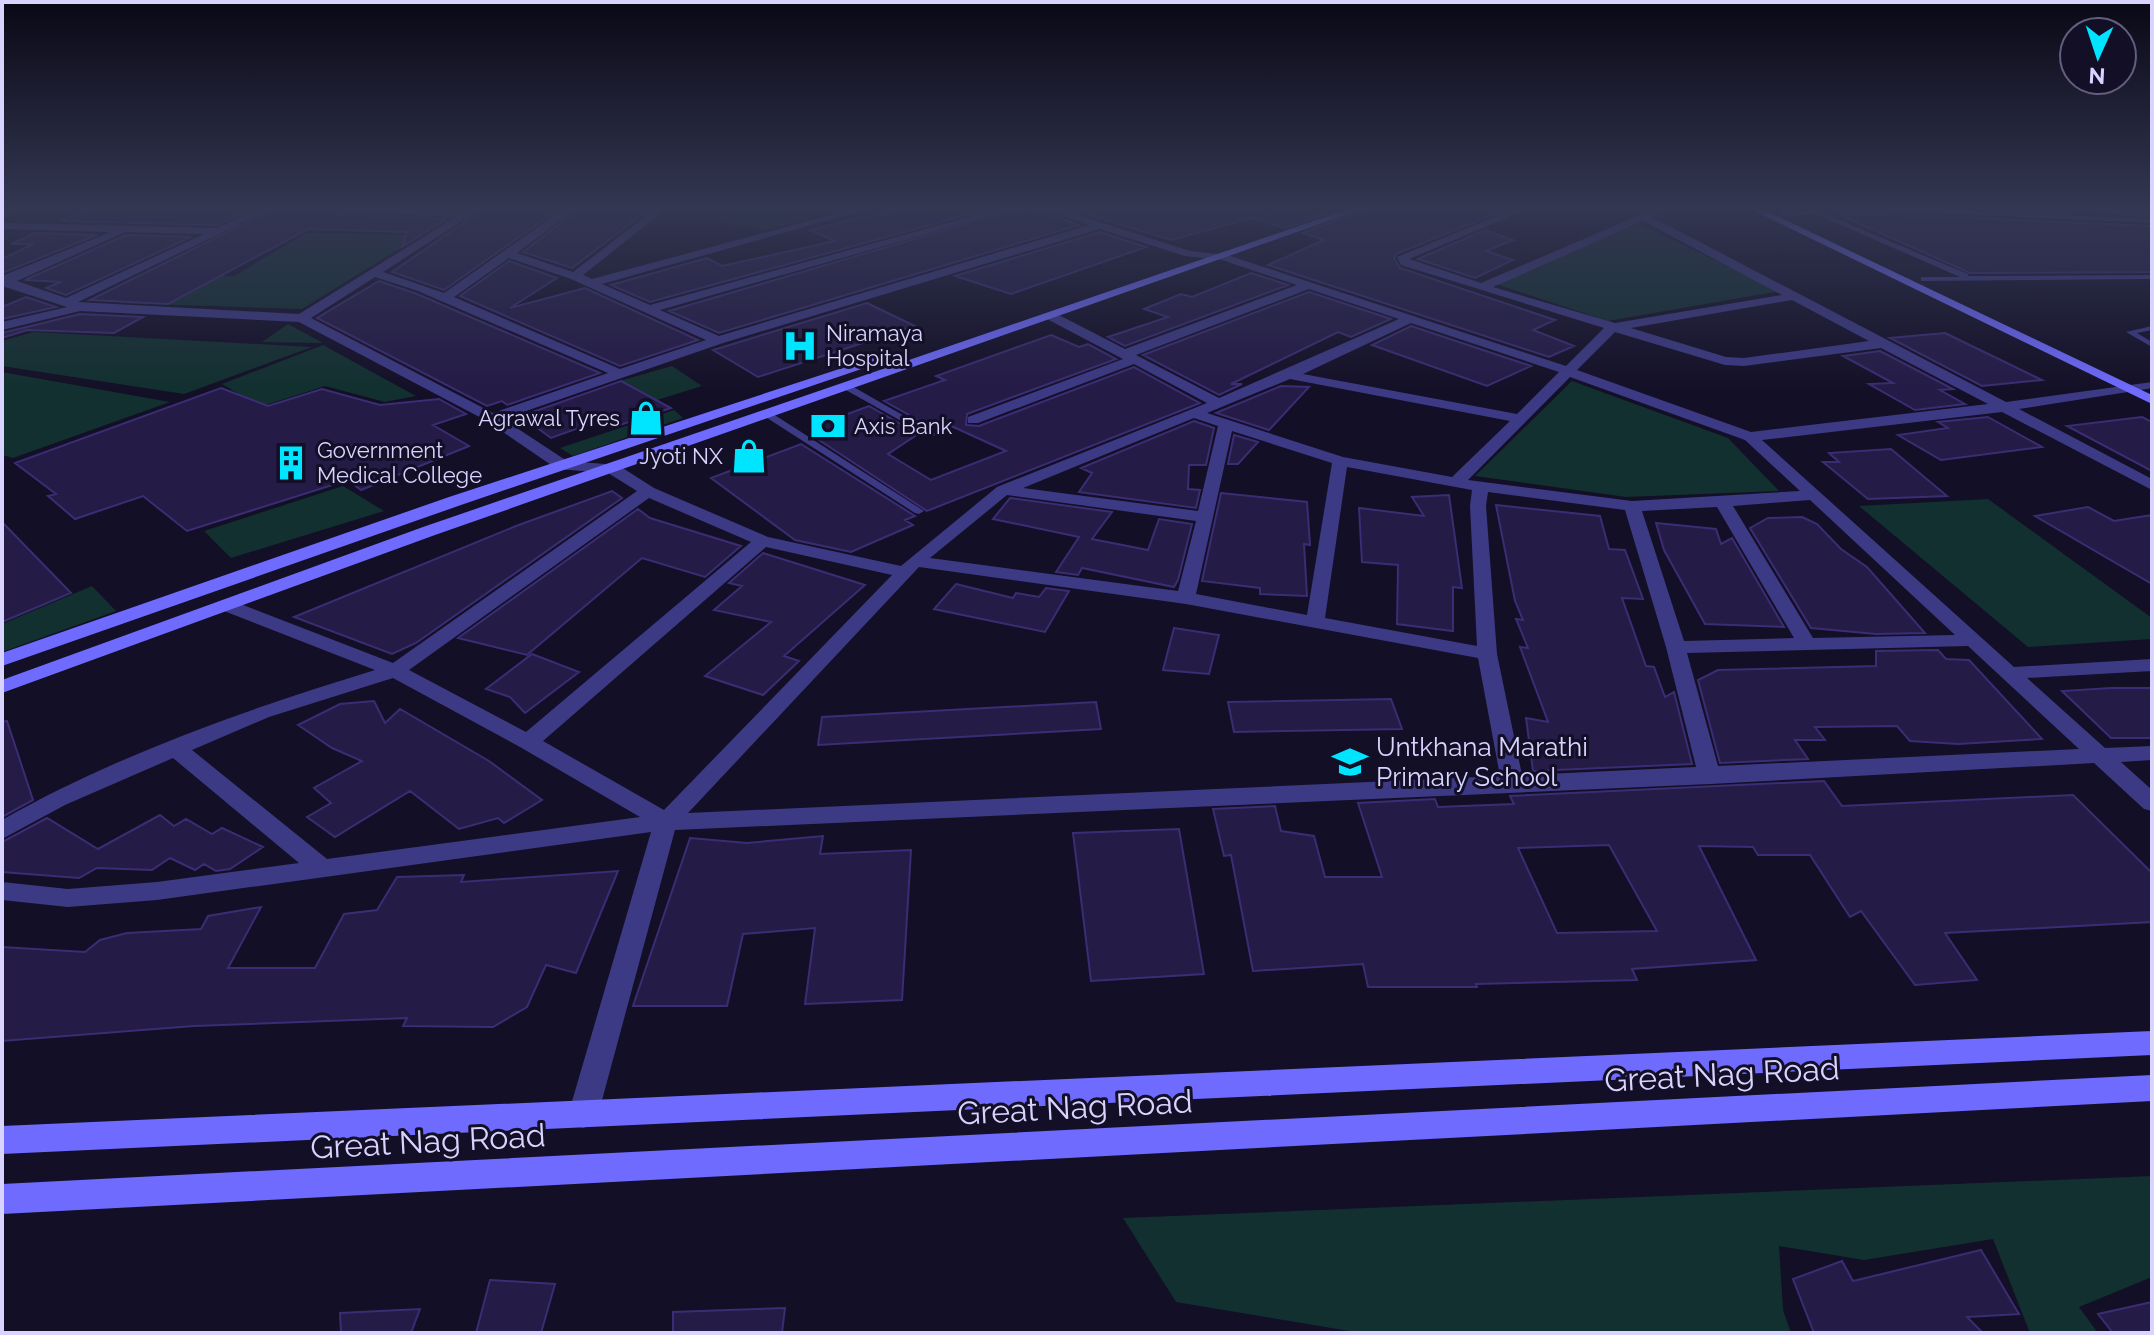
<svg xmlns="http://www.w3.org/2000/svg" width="2154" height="1335" font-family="Raleway,sans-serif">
<rect width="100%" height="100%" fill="#130f26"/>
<path fill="#12302f" d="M673 206H857L766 230 664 212Z
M1639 224 1780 291 1608 321 1493 283Z
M307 233 421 235 302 309 119 303 199 274 234 276Z
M288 324 323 343 262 342Z
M34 332 312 347 184 394 2 366V341Z
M323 345 416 396 385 402 325 386 207 424 210 406 239 394 222 384Z
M672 366 702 386 657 400 619 381Z
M2 372 170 402 13 458 2 455Z
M1572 381 1728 438 1779 491 1626 497 1475 476Z
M674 410 683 418 573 456 560 448Z
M343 486 384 511 231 558 204 531Z
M1988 499 2152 618V639L2028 647 1859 506Z
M92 586 116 611 2 652V624Z
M2152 1176V1277L2079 1307 2098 1333H2030L1993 1239 1864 1260 1779 1246 1783 1310 1791 1333H1361L1176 1302 1123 1218Z"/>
<path fill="#241b47" stroke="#3b2d73" stroke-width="2" fill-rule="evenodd" d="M95 206H259L216 225 61 221Z
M280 206H343L340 210 344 214 446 219 402 247 407 232 308 229 168 304 90 300Z
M488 206H563L444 290 392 272Z
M582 206 651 208 572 268 523 252Z
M909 206H999L650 302 611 285 707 258 722 266 835 241 810 230Z
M1027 206 1079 225 719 333 669 311Z
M1059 206H1326L1334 211 1285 228 1252 218 1171 240Z
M1374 206H1506L1507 209 1396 254 1394 258 1400 268 1555 320 1533 330 1574 346 1549 357 1268 265 1324 240 1303 233Z
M1974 206H2094L2109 214 1976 208Z
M1833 212 2152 226V272L1970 273Z
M1485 230 1513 240 1486 251 1513 260 1475 278 1418 259Z
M1100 232 1146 247 1011 294 955 276Z
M35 233 97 235 2 273V259L33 244H11Z
M126 235 191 237 66 295 46 288 61 282 25 280Z
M509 261 557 278 510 308 585 288 698 340 620 366 460 296Z
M1251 273 1288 285 1125 346 1108 337 1168 317 1144 309 1181 294 1192 297Z
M379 281 417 294 600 373 507 405 502 401 487 406 317 318Z
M1309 292 1391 319 1351 337 1338 332 1231 384H1242L1219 395 1143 355Z
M26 297 56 307 2 319V307Z
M867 303 915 326 758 377 713 350Z
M80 314 143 317 114 333 27 330 2 338V333Z
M1411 326 1531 366 1487 386 1372 345Z
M1945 333 2042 380 1982 386 1890 338Z
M1051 335 1079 347 1088 344 1116 359 967 414 966 425 979 426 1134 367 1200 403 927 511 816 438 829 433 812 427 869 406 918 434 888 454 931 480 1006 451 938 420 929 426 884 401 945 380 936 376Z
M1880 351 1953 389 1940 390 1965 404 1915 410 1869 384 1893 383 1843 356Z
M621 381 671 408 620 425 609 417 551 438 521 416Z
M1281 386 1309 387 1269 430 1216 413Z
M221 388 268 406 322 389 380 405 439 399 466 414 433 425 469 446 361 490 348 480 187 531 143 496 75 519 48 496 56 494 15 463Z
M1988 417 2042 447 1941 460 1898 435 1948 428 1938 422Z
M2142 417 2152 422V471L2067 426Z
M1194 421 1214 428 1206 465H1189L1188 489 1200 490 1196 508 1079 492 1092 473 1081 468Z
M1234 435 1258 442 1238 464H1228Z
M801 444 915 516 905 520 913 525 851 552 795 540 711 478Z
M1891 449 1947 496 1868 499 1823 462H1839L1829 453Z
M612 491 622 498 416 643 392 654 294 617 516 526Z
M1221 493 1307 502 1310 545 1304 544 1307 596 1260 594V588L1202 581Z
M1449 495 1462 588 1453 587V631L1397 624 1398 565 1362 562 1359 508 1424 516 1412 497Z
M1010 498 1112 512 1092 539 1148 550 1159 519 1192 524 1178 580 1174 587 1082 568 1078 575 1056 572 1079 537 993 519Z
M1496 505 1600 516 1609 549 1625 550 1643 599 1622 598 1646 666 1654 667 1665 697 1674 692 1692 764 1533 771 1526 718 1548 722 1520 647 1528 648 1516 619 1523 620 1515 601Z
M2088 507 2114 521 2152 515V584L2035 516Z
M638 509 650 518 741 546 705 577 642 558 527 655 458 638Z
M1802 517 1817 524 1841 549 1867 567 1925 633 1876 634 1811 628 1750 528 1768 518Z
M2 522 71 593 2 622Z
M1656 523 1716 529 1721 544 1732 538 1784 627 1705 624 1664 550Z
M763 553 865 585 784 656 799 661 763 695 705 676 771 622 714 610 742 586 729 583Z
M956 584 1013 598 1016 593 1039 597 1046 588 1069 591 1045 632 934 609Z
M1174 628 1219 635 1209 674 1163 670Z
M1938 650 1946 659 1969 660 2042 739 1958 744 1910 741 1897 726 1815 727 1825 740H1795L1808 759 1720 763 1698 680 1718 670 1876 666V651Z
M532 654 579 672 525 713 510 697 486 689Z
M2111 688H2152V738H2111L2062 691Z
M1391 699 1402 729 1234 732 1228 702Z
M374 701 385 723 400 709 489 761 542 800 504 823 498 818 459 829 410 791 335 837 307 817 331 803 314 788 362 761 332 748 298 725 340 704Z
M1096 702 1101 729 818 745 822 717Z
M7 721 33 800 2 817V722Z
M1824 781 1842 806 2073 795 2152 873V922L1945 933 1977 980 1915 985 1861 911 1850 917 1810 855H1758L1753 847 1699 846 1756 960 1632 969 1637 980 1476 984 1477 987H1368L1363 964 1253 971 1231 855 1224 856 1213 809 1275 806 1281 831 1314 836 1325 877H1382L1358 803 1435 799 1438 807 1514 804 1510 796ZM1609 845 1657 931 1557 933 1518 848Z
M160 815 174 826 186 819 212 834 222 828 263 847 230 869 216 871 204 864 195 870 170 858 152 870 97 868 79 878 2 872V842L47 818 98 849Z
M1179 829 1204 974 1091 981 1073 833Z
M823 836 820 854 911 850 902 1000 805 1004 815 928 743 934 727 1006H633L690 838 747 843Z
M618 871 576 973 546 965 527 1007 493 1027 403 1026 407 1018 194 1026 2 1041V947L85 952 100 940 127 933 201 929 208 916 261 907 228 968H315L344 914 377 910 397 877 464 875 461 882Z
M1981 1250 2019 1314 1967 1317 1983 1333H1814L1793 1279 1842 1261 1853 1281Z
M490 1280 555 1284 541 1333H476Z
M2152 1302V1333H2113L2098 1314Z
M785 1308 782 1333H673V1312Z
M420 1309 411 1333H341L340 1313Z"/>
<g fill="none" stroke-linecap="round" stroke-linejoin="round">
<path fill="#3d3a85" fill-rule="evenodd" d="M1799 206H1806L1968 274V276L2152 275V279L1924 281H1921V277H1960L1816 214 1782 216 1779 214 1782 212 1809 211Z
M1828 206H1862L2152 219V223L1831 208Z
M2152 326V330L2137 333 2152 342V347L2126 332Z
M844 385H850L936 434 934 436H928L844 389Z
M767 411 770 412 924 511 919 514 915 513 764 416V412Z"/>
<path fill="#3d3a85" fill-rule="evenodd" d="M18 206H31L2 219V212Z
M265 206H277L78 302 299 314 456 217 344 211 343 209 348 206 465 211 473 206H485L383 272 444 293 568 206H579L517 253 573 272 659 206H670L583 275 592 279 864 206H879L602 284 650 305 1009 206H1024L660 310 719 336 1089 225 1036 206H1050L1190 251 1227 255 1566 366 1604 328 1401 265 1397 257 1522 206H1535L1409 259 1481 283 1661 206H1674L1652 217 2006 402 2152 382V388L2147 389 2019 409 2152 479V490L2002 412 1762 440 2014 667 2152 659V671L2027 678 2105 748 2152 746V760L2121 762 2152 790V811L2144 809 2094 763 1710 784 675 830 598 1115 593 1124 583 1128 573 1124 568 1115 651 832 157 900 68 907 2 900V882L68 889 157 882 299 863 173 758 65 805 2 839V820C118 754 248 709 375 670L219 609 217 605 219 601H233L393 663 637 491 608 473 557 469 487 421 299 322 80 311 2 330V322L67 307 2 286V276L111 232 2 229V223L217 228ZM1643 221 1782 295 1615 323 1493 287ZM1100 229 1185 256 1222 260 1297 285 1125 349 1055 313H1047V319L1123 359 968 417V423H978L1134 364 1207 403 997 487 901 566 768 537 654 488 618 465 567 461 503 419 723 343ZM125 232 204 234 66 298 17 281ZM509 258 571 279 706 340 620 369 454 297ZM375 277 418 291 608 373 493 413 311 318ZM1309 289 1399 319 1219 398 1136 355ZM1792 300 1869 341 1744 358 1726 357 1631 328ZM1411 323 1559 372 1517 414 1303 374ZM1615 332 1725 365 1744 366 1881 348 1988 404 1751 432 1577 370ZM1570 377 1745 440 1800 491 1632 501 1468 480ZM1290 379 1510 421 1452 477 1343 457 1207 413ZM1194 418 1218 426 1198 511 1023 488ZM1232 431 1332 463 1307 615 1196 594ZM1347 467 1472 490 1470 506 1477 646 1325 618ZM1488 492 1625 510 1666 647 1696 767 1522 775 1497 654 1486 506ZM1007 495 1196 521 1178 591 930 558ZM649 498 751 542 526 732 409 670ZM1810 500 1955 635 1813 638 1733 506ZM1717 507 1794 638 1684 641 1642 511ZM766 547 892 575 664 810 543 741ZM919 567 1186 604 1478 658 1500 776 688 813ZM1968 646 2079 749 1718 766 1687 653ZM393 678 520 747 640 817 327 859 192 750 269 717Z
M1329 206H1346L1357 210 1352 213Z
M2097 206 2152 212V218L2119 215Z"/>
<path fill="#6f6bff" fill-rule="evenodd" d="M1357 206H1371L435 535 2 693V680L423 527Z
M1744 206H1756L2152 395V404Z
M879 356 891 359 461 505 2 666V653L449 497Z
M2152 1031V1055L2 1154V1126Z
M2152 1075V1101L2 1214V1184Z"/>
</g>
<linearGradient id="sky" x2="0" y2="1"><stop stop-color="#0a0815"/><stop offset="0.53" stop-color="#333752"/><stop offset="1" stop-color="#333752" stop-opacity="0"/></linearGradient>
<rect width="2154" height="392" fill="url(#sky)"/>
<defs>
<g id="hospital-bare" transform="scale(2.76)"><path d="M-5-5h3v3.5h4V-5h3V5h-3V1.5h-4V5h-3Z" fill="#00e5ff" stroke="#130f26" stroke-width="2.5" paint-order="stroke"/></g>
<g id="shop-bare" transform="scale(2.76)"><path d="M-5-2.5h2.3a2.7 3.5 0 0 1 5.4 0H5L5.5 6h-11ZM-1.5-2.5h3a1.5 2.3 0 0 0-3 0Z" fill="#00e5ff" stroke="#130f26" stroke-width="2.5" paint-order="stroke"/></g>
<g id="bank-bare" transform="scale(2.76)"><path d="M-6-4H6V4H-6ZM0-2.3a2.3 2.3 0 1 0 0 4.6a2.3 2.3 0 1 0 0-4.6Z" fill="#00e5ff" stroke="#130f26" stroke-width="2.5" paint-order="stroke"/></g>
<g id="building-bare" transform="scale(2.76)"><path d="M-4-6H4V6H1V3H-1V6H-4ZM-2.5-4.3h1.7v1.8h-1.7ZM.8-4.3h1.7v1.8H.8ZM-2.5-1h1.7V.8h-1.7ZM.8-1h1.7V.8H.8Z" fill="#00e5ff" stroke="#130f26" stroke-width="2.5" paint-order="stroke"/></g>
<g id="school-bare" transform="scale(2.76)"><path d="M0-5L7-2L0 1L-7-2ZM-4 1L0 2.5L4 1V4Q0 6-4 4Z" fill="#00e5ff" stroke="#130f26" stroke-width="2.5" paint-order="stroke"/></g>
</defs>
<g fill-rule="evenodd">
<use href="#hospital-bare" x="800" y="346"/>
<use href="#shop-bare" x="646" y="418"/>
<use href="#bank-bare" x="828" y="426"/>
<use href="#shop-bare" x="749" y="456"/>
<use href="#building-bare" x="291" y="463"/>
<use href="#school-bare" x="1350" y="762"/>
</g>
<g text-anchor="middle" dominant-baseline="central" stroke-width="6" stroke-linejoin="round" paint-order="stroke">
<g font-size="22" fill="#d9d4ff" stroke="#130f26" text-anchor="start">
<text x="826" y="333">Niramaya<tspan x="826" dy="25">Hospital</tspan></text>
<text x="620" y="418" text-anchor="end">Agrawal Tyres</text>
<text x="854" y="426">Axis Bank</text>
<text x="317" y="450">Government<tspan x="317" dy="25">Medical College</tspan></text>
<text x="723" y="456" text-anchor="end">Jyoti NX</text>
</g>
<g font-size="26" fill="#d9d4ff" stroke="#130f26" text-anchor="start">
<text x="1376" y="747">Untkhana Marathi<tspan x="1376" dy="30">Primary School</tspan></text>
</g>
<g font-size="32" fill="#d9d4ff" stroke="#130f26">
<text transform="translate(1722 1074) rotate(-3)">Great Nag Road</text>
<text transform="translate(1075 1107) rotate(-3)">Great Nag Road</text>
<text transform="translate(428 1141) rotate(-3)">Great Nag Road</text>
</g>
</g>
<rect width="2154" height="1335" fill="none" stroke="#d9d4ff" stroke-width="8"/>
<g transform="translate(2098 56) rotate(183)"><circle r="38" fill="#130f26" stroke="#625e7d" stroke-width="2"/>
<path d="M0-6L14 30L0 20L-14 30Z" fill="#00e5ff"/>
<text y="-12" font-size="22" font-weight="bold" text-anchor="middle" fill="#d9d4ff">N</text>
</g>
</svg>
